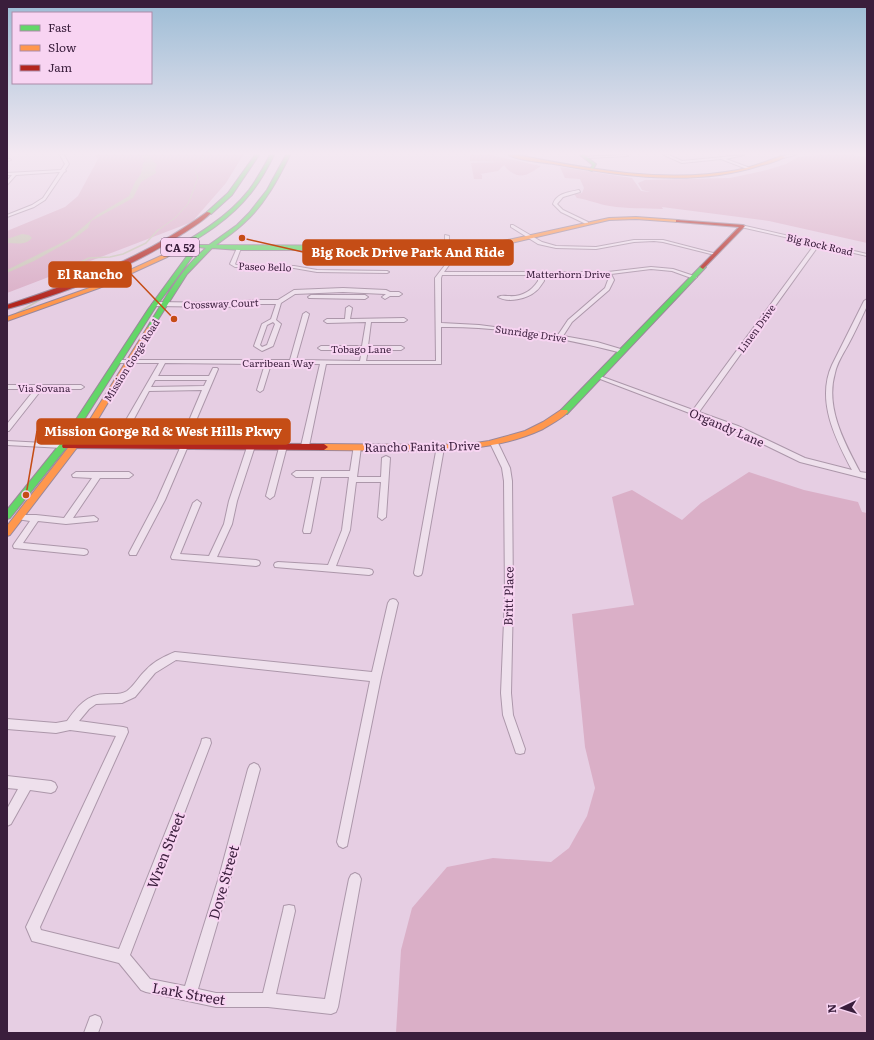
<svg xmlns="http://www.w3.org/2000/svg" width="874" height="1040" font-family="Literata,serif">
<rect width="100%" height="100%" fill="#e6cee3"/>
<path fill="#daafc7" d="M95 155H243L226 183 192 222 7 293V231L65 207 78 196 98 159Z
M470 155H491L541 166C530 173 523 180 511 172 508 170 506 168 504 165L498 171 480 174 482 175V179H474L471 163 505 162 473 161H470Z
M820 155H852L867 157V243L769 221 662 207 654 192 663 209C645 208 627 209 610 206 597 204 590 200 577 198L574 194 582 193 584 188 580 179 565 178 560 167 632 178 641 191 650 192 642 190 638 183 645 180 730 178 767 170 786 164 798 157Z
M749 472 804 490 858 502 862 512 867 513V1033H396L401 950 412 908 447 867 493 858 551 862 569 848 587 816 595 788 585 747 572 614 634 605 612 497 632 490 682 520 701 503Z"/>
<path fill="#cbc7b8" d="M141 155H149L157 165 155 169 156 173 141 182 133 198 91 221 88 228 75 238 34 261 7 273V270L69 239 97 215 129 196 135 182 141 174 143 163 146 160Z
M22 234 29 235 32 238C25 246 16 243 7 243V239Z"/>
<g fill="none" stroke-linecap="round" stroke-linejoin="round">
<path stroke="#cbc7b8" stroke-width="1" d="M157 231 175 218 188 204 198 178 195 170 201 163 204 155"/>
<path stroke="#cbc7b8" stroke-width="1.5" d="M59 287 67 282 79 263 89 258 110 257 123 254 146 243 158 230
M17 313 45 297"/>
<g stroke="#ac97aa" stroke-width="2">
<path id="street" d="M60 155H64L69 164 65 170 66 171 64 172 45 200 34 207 7 217V215L32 205 43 198 60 172 16 175 7 185V181L12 175H7V173L61 170 65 164Z
M625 155 628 156 585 158 583 157Z
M664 155H669L682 161 744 155 726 159 750 168 747 169 721 159 682 163Z
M788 155H795L783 158 781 157Z
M7 159H10L11 160 7 161Z
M579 190 580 192 563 197 557 204 563 210 588 222V223L586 224 561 212 553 204C557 193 569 192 579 190Z
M513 225 542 242 556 246 596 247 634 240H663L717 254 715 255 663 242 654 241 634 242 596 249 556 248 538 244 511 227V225Z
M741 225 867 254V256L819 245 699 412 738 426 805 458 852 470C835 438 816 400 832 365L864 301 867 299V306C861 319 855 332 848 345 843 354 837 363 835 373 825 407 844 442 860 472L867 473V479L800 462 734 430 595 377 596 376H600L693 410 815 244 741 227Z
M445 235 449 236V265L444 272H608L651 267 673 269 697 277 694 279 672 271 651 269 611 274 614 280 609 290 572 322 563 336 597 342 624 350 625 351 622 353C565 338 501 326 441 327V364H326L309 446 305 448 301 446 320 364H271L263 390 260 392 257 390 265 364 165 363 158 376H209L213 368H217L218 369 192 430 209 429 212 431 209 433 190 434 185 444 188 446 165 500 136 555H130L129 553 157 500 180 448 177 446 183 434H125L118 448H112L111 446 159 363H118L115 361 116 360H290L303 314 306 312 309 314 296 360 360 361 362 350H321L318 348 321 346H362L366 322 327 323 324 321 327 319H345L346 308 349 306 352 308 350 319 404 318 407 320 404 322H371L368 346H401L404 348 401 350H368L366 361H436L435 278 445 265ZM442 275H538V281C531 292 521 297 508 296 504 296 502 295 498 297 508 303 527 299 536 291 539 289 541 285 544 281L543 275H606L608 280 605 288 568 320 558 335 479 325 441 323V278ZM155 380H207L204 386 151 387ZM202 390 185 430H128L149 391Z
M239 247 241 248 235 264 236 265 294 266 317 270 387 271 389 272 387 273 317 272 294 268 235 267 230 264 237 248Z
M343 288 386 290 390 292H399L402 294 399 296H390L385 299 382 297 386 294H385L343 292 295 294 281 303 276 320 281 324 273 346 262 351 254 346 262 324 271 319 276 304H254L228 307 155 306 152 304 155 302 228 303 254 300H278L294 290ZM273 322 275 324 267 345 262 347 260 345 267 325Z
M311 295H365L368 297 365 299 309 298 308 297Z
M7 385H81L84 387 81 389H42L9 431H7V424L35 389H7Z
M7 441 63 444 67 446 63 448 7 445Z
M492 441H494L498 443 510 468 512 481 513 597 511 693 513 715 525 749 524 753 520 754 516 753 503 715 501 693 505 597 504 481 502 468 490 443Z
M248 444H251L255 446 237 501 232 524 217 557 256 560 259 561 260 563 259 565 256 566 172 559 171 557 193 503 197 500 201 503 180 554 209 556 224 524 229 501Z
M280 444H283L287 446 274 496 270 499 266 496Z
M354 445H360L361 447 357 477H381L382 458 386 456 390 458 386 517 382 520 378 517 381 482H356L350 530 336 566 369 569 372 570 373 572 372 574 369 575 275 567 274 565 275 563 278 562 328 565 342 530 349 477H321L311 531 310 533H304L303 531 314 477H296L292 474 296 471H350Z
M437 446H443L444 448 422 573 421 575 418 576 415 575 414 573Z
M76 472H129L133 475 129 478H100L73 518 94 516 98 519 97 521 66 524 38 521 23 543 84 549 87 550 88 552 87 554 84 555 14 548 13 546 14 544 30 521 17 519 16 517 17 515H36L64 518 92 478 73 477 72 475Z
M393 599 396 600 398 603 381 677 347 846 343 848 339 846 337 842 370 681 176 660 155 673 135 697 122 703 96 704 89 709 79 721 123 727 127 728 128 732 40 927 41 930 119 949 201 743 202 739 206 738 210 739 211 743 130 955 150 979 185 986 219 877 248 769 250 765 254 763 258 765 260 769 231 877 198 989 216 993H263L283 911 284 906 289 905 294 906 295 911 276 994 325 999 349 879 351 875 355 873 359 875 361 879 338 1007 336 1012 331 1014 268 1007H216L146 992 141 990 119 963 32 941 26 927 116 736 70 730 56 733 7 729V719L56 723 67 721C77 707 87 694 106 694 113 694 121 695 127 691 135 685 139 676 146 670 153 662 165 656 175 652L372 672 388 603 390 600Z
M7 776 51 781 55 783 57 787 55 791 51 793 30 790 11 824 7 826V809L18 789 7 788Z
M95 1015 100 1017 102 1022 98 1033H84L90 1017Z"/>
</g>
<g stroke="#9b879a" stroke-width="2">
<path id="fast" d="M255 155H259L232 195 211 214H207V212L228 193Z
M270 155H274C267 169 260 182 250 194 228 222 197 239 167 257H163V255C194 237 227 218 249 190 257 179 264 167 270 155Z
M286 155H290C278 179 265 204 245 222 236 231 225 238 216 245L420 246 423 248 420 250H239L212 248 187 274 152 329H148L147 328C164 300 180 270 206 248L199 247V245H209L237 225 249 213 267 190Z
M580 155H584L596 164 592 171 589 170 593 165Z
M187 256 192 257 155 308 66 448 10 518 7 519V510L60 444 149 308Z
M701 266 706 267 567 414H561V410Z"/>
</g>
<g stroke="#9b879a" stroke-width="2">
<path id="slow" d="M509 155H517C589 169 664 184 738 170 753 167 767 161 782 156L785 157C778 161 768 164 759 166 693 187 620 176 554 164 541 162 520 161 509 155Z
M636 217 678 220 680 221 678 222 636 219 609 220 503 245 470 250H420L417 248 420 246H470L503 241 609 218Z
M165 254 168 256 167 257 99 288 7 321V317L95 286Z
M150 326 153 328 95 424 10 535 7 536V526L89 421 147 328Z
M561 410H567L568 412C561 419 551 424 543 429 500 449 453 451 406 451 379 451 351 450 324 450L320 447 324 444 428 445 469 444 489 441 525 431 543 422Z"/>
</g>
<g stroke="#9b879a" stroke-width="2">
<path id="jam" d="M207 212 211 213C201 223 188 230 176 238 127 269 63 294 7 309V305C80 281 144 258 207 212Z
M676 220 743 225 745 226 703 269 700 267 701 266 739 227 678 222H676Z
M66 443 324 444 328 447 324 450 63 448 62 446 63 444Z"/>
</g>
<use href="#street" fill="#eee0ec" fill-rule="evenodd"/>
<use href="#fast" fill="#63d668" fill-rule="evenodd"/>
<use href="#slow" fill="#ff974d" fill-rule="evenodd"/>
<use href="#jam" fill="#b3261e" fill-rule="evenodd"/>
</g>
<linearGradient id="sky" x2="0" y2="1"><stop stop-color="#9cbcd5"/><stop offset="0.51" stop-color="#f4e9f2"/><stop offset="1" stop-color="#f4e9f2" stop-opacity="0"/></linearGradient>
<rect width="874" height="301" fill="url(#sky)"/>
<g text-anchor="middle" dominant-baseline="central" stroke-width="4" stroke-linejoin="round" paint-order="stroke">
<g font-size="10" fill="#3a1e3c" stroke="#f8d4f2">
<text transform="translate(820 244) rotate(13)">Big Rock Road</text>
<text transform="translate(265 266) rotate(2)">Paseo Bello</text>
<text x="568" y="273">Matterhorn Drive</text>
<text transform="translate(221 303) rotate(-2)">Crossway Court</text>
<text transform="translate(756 328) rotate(-54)">Linen Drive</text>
<text transform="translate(531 333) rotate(8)">Sunridge Drive</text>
<text x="361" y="348">Tobago Lane</text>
<text transform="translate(131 360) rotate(-58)">Mission Gorge Road</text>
<text x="278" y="362">Carribean Way</text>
<text x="44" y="387">Via Sovana</text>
</g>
<rect fill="#f8d4f2" stroke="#735573" stroke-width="1" x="161" y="238" width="38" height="18" rx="3"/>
<g font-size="11" font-weight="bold" fill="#3a1e3c">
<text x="180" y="247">CA 52</text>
</g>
<g font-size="12" fill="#3a1e3c" stroke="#f8d4f2">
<text transform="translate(727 427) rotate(23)">Organdy Lane</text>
<text transform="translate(422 446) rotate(-1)">Rancho Fanita Drive</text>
<text transform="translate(508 596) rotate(-89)">Britt Place</text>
</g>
<g font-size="14" fill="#3a1e3c" stroke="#f8d4f2">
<text transform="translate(165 850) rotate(-69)">Wren Street</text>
<text transform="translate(223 882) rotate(-74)">Dove Street</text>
<text transform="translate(189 993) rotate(10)">Lark Street</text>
</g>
</g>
<path fill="none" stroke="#c54d16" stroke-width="1.5" d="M242 238L303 252M174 319L131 274M26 495L37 431"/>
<g fill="#c54d16" stroke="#f8d4f2" stroke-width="1.5">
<circle cx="242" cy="238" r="4"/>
<circle cx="174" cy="319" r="4"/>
<circle cx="26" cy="495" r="4"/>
</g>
<g fill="#c54d16" stroke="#c54d16" stroke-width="1.5">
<rect x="303" y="240" width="210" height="25" rx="4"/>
<rect x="49" y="262" width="82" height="25" rx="4"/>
<rect x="37" y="419" width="253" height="25" rx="4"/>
</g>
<g font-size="13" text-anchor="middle" font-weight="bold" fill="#fff">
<text x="408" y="257">Big Rock Drive Park And Ride</text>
<text x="90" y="279">El Rancho</text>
<text x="163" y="436">Mission Gorge Rd &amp; West Hills Pkwy</text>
</g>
<rect width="874" height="1040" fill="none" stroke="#3a1e3c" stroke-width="16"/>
<rect x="12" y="12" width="140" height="72" fill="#f8d4f2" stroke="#ac8ba9"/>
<rect x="20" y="25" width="20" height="6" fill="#63d668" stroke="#ac8ba9"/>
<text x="48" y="32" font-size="12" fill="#3a1e3c">Fast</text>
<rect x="20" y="45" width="20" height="6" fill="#ff974d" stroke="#ac8ba9"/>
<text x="48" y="52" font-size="12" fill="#3a1e3c">Slow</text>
<rect x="20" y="65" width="20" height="6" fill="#b3261e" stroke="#ac8ba9"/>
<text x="48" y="72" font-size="12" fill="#3a1e3c">Jam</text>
<g transform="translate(842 1008) rotate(266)" stroke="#f8d4f2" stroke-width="3" paint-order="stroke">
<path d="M0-3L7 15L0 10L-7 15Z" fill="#3a1e3c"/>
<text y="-6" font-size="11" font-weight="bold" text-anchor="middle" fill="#3a1e3c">N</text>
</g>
</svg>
